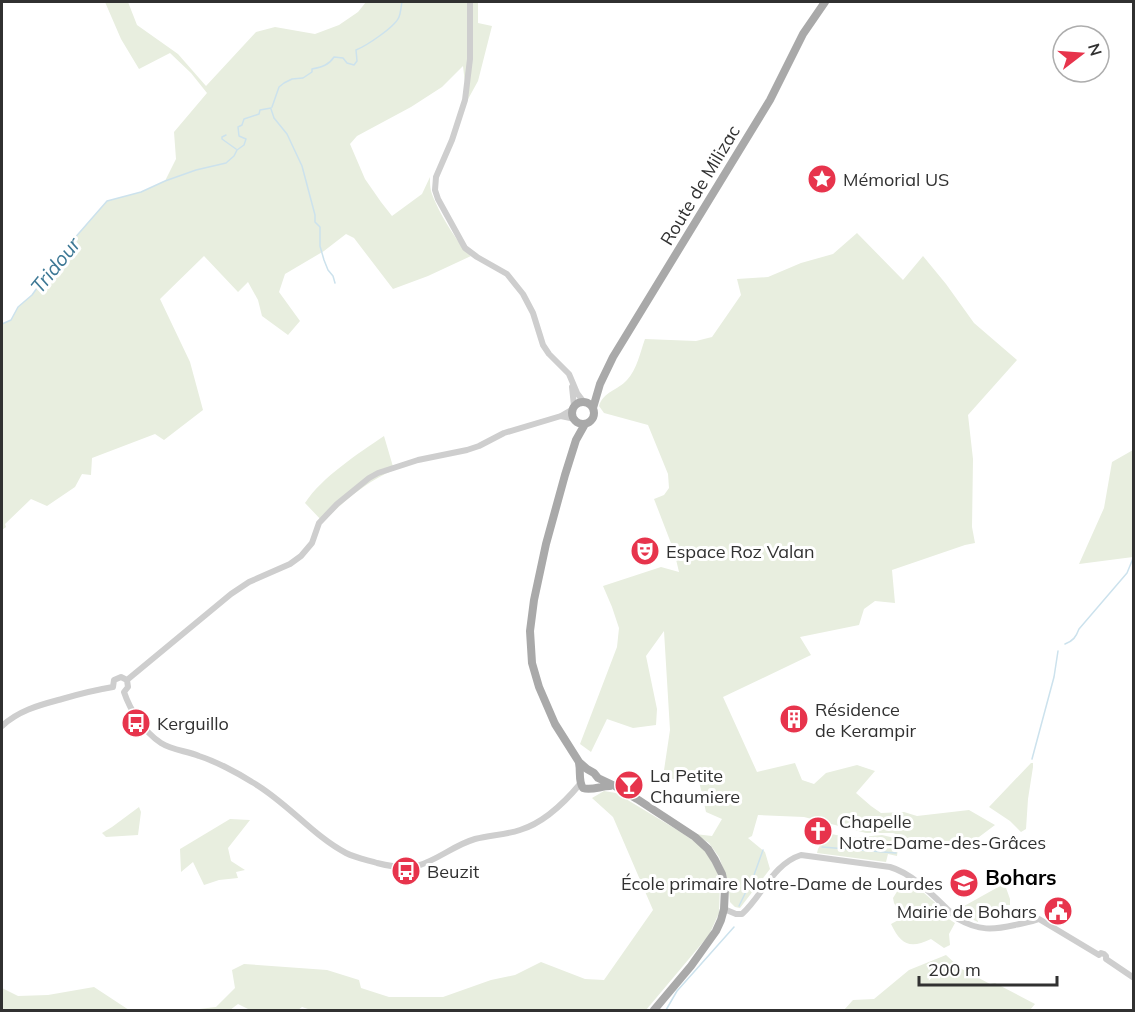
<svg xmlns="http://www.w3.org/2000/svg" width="1135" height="1012" font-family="Mulish,sans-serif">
<rect width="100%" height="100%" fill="#fff"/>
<path fill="#e8eedf" d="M105 2H128L137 25 178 54 206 86 256 32 275 27 315 34 339 25 358 12 366 2H478V23L492 26 478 81 467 101 463 66 442 87 411 107 357 136 350 144 365 179 381 202 392 216 422 194 430 177C430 182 430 187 431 191 436 208 458 245 471 256L428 276 393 289 354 238 346 234 324 251 285 274 279 292 300 321 288 335 262 316 258 300 248 282 238 292 204 256 160 299 190 362 203 410 164 440 155 434 92 458 91 475 82 474 75 487 47 506 31 499 5 524 6 527 2 530V324L11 320 18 307 32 295 66 248 107 201 141 192 165 181 176 159 174 132 207 93 191 73 170 53 139 69 121 39Z
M857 233 903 280 923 256 946 284 974 323 1017 360 968 415 973 459 972 527 975 543 965 545 892 570 895 603 875 601 864 609 859 625 800 637 811 655 723 697 757 772 795 763 802 780 814 784 826 773 857 765 875 771 856 793 871 806 881 813 904 812 917 816 969 810 995 825 975 840 961 842 951 848 929 846 893 833H866L804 817 758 815 752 836 748 838 765 852 770 869 740 908 735 907 730 902 728 881 719 857 709 843 695 834 712 836 722 819 706 812 699 781 690 771 678 780 663 777 670 730 664 631 646 656 657 709 656 725 633 728 607 719 591 752 580 744 617 647 619 628 612 607 603 586 661 567 679 572 674 551 654 499 664 495 669 488 668 474 648 425 604 413 599 406C603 392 618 390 627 380 637 369 640 353 645 339L696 341 712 337 741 295 737 279 768 277 801 263 833 254Z
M384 436 394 470C367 481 344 501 323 522L305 503C322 477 359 453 384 436Z
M1133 450V557L1079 564 1104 508 1112 462Z
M1031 763H1033V767L1028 799 1026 829 1021 832 1010 821 989 807Z
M604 791 616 793 679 831 704 848 717 872 720 884 719 913 709 935 646 1010H311L302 1007 298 1010H250L238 1004 230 1010H191L216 1007 235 988 232 970 244 964 327 970 359 980 361 988 389 997H443L491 980 515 975 541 962 585 979 604 980 653 910 613 817 592 798Z
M139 807 141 812 138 835 106 837 102 833 112 827Z
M230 819 250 820 228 848 231 861 245 870 236 872 238 878 219 880 204 885 193 862 181 872 180 849Z
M827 833 850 838 882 835 899 839 897 856 888 854 886 862 817 853 818 849Z
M906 877 941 908V913L944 916 955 923 949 934 950 945 944 948 931 939C910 949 901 945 891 924L902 918 894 903 893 898Z
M1005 885 1010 899V905H1006L978 918V922L957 912V910L1000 886Z
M946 955 960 968 990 984 995 983 1035 1004 1030 1010H844L853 1000 874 999 909 970Z
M94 987 129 1010H2V988L18 996 48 995Z"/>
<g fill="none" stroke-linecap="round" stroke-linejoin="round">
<path stroke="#cce2ed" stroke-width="1.5" d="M272 107 279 87 284 83 292 79 303 78 312 72V69C322 67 329 65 334 57L343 58 347 63 354 65 357 61 356 50C366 46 395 27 399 17 401 12 401 6 402 2
M271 109 274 118 287 134 302 166 315 215V222L320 227V246L324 260 328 270 333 276 335 283
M226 135 222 137V139L236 149
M2 324 11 320 18 307 32 295 66 248 107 201 141 192 165 181 196 170 226 163 234 156 237 150 244 145 246 139 239 136 238 127 242 125 244 119 259 114 260 110 271 108
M1065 644C1073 641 1076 637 1079 629L1127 573 1134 556
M1032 759 1054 677 1058 651
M822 847 896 853
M739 906 754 875 763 850
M666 1010 677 991 734 927"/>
<path stroke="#cecece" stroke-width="6" d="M470 2V59L465 100 452 140 436 177 435 190 438 199 465 248 477 257 507 274 523 294 533 313 543 345 549 354 569 374 577 393 583 401
M572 387 574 406
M561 416 575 419
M127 680 231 594 249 582 290 564 301 556 312 543 319 523 337 504 369 478 378 473 418 460 467 450 479 446 504 433 561 416 573 409
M113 687 114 680 121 677 127 680 128 687 124 692C130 710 144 732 161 743 172 750 187 751 199 756 215 761 238 773 252 782 286 801 313 836 346 853 356 858 367 860 377 863 389 866 405 869 417 866 438 860 454 845 475 839 490 835 505 835 520 830 543 823 565 802 580 784
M2 726C19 710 40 705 62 699 79 694 95 690 113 687
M724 909 736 914H742C762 896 773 864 801 855L890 867C915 874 939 902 958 919 979 931 993 930 1015 925 1023 923 1031 922 1039 919L1099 955 1101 953 1104 954 1106 956V959L1134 978"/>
<path stroke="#a9a9a9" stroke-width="8" d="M572 413a11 11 0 1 1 22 0a11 11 0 1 1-22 0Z
M593 408 600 384 613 357 770 100 803 34 825 2
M585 424 576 440 565 475 546 544 534 600 530 631 532 663 539 687 555 724 579 762 587 769 594 773 598 778 615 786 637 799 695 837 708 849 715 860 722 874 725 888 724 909 721 920 716 931 691 966 654 1010
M579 763C581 772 578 781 583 788 591 791 601 786 610 786"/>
</g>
<defs>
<g id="sight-disc" transform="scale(1.5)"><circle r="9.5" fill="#e7344c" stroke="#fff"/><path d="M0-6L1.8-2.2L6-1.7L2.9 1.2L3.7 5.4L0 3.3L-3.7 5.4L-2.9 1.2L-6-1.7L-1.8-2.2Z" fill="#fff"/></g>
<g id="theatre-disc" transform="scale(1.5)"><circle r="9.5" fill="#e7344c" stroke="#fff"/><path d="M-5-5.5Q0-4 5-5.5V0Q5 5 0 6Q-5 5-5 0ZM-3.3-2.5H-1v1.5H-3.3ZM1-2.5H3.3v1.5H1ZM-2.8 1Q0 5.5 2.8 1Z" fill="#fff"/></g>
<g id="building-disc" transform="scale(1.5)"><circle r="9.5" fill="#e7344c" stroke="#fff"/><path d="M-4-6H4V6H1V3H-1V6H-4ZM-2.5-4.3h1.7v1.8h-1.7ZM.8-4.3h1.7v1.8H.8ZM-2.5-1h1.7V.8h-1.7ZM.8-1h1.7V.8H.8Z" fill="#fff"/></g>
<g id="bus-disc" transform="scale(1.5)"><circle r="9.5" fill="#e7344c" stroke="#fff"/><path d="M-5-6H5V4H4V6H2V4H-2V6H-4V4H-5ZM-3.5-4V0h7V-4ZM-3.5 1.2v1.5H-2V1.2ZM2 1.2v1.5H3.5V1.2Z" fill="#fff"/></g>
<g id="bar-disc" transform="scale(1.5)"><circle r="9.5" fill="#e7344c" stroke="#fff"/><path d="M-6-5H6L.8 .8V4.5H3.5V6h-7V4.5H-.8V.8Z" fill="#fff"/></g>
<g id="church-disc" transform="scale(1.5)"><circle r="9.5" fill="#e7344c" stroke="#fff"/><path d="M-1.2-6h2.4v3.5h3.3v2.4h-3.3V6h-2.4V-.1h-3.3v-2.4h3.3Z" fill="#fff"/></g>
<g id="school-disc" transform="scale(1.5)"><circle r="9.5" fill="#e7344c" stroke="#fff"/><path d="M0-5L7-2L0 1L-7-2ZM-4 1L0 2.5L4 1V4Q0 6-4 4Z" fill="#fff"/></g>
<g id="civic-disc" transform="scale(1.5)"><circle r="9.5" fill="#e7344c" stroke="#fff"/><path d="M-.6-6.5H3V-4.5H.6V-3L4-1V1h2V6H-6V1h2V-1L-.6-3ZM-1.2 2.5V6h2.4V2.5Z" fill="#fff"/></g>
</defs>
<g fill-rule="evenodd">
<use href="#sight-disc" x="822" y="179"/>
<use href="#theatre-disc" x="645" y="551"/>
<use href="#building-disc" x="794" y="719"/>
<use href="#bus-disc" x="136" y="723"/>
<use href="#bar-disc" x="629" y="785"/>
<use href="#church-disc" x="818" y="831"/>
<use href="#bus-disc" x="406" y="871"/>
<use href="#school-disc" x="964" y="883"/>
<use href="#civic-disc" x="1058" y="911"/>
</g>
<g text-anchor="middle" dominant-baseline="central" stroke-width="6" stroke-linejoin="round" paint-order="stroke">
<g font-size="18" fill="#313131" stroke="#fff" text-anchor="start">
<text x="843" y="179">Mémorial US</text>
<text x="666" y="551">Espace Roz Valan</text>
<text x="815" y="709">Résidence<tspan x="815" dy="21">de Kerampir</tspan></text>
<text x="157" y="723">Kerguillo</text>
<text x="650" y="775">La Petite<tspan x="650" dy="21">Chaumiere</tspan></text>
<text x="839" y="821">Chapelle<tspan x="839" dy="21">Notre-Dame-des-Grâces</tspan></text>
<text x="427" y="871">Beuzit</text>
<text x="943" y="883" text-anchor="end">École primaire Notre-Dame de Lourdes</text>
<text x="1037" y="911" text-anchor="end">Mairie de Bohars</text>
</g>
<g font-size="18" fill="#313131" stroke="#fff">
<text transform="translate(700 185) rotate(-59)">Route de Milizac</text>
</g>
<g font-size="20" font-style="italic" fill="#3d7895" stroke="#fff">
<text transform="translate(55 265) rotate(-51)">Tridour</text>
</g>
<g font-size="21" font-weight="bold" fill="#000" stroke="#fff">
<text x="1021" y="877">Bohars</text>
</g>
</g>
<rect width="1135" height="1012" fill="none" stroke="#313131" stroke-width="6"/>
<g transform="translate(1081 54) rotate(73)"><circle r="28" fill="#ffffff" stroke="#adadad" stroke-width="1.5"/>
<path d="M0-4.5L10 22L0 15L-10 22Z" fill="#e7344c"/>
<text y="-9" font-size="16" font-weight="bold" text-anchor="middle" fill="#313131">N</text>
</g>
<path d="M919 976v9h138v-9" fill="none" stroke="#313131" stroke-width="3"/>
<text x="928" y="976" font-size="18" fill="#313131" stroke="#ffffff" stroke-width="4.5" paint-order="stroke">200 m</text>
</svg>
